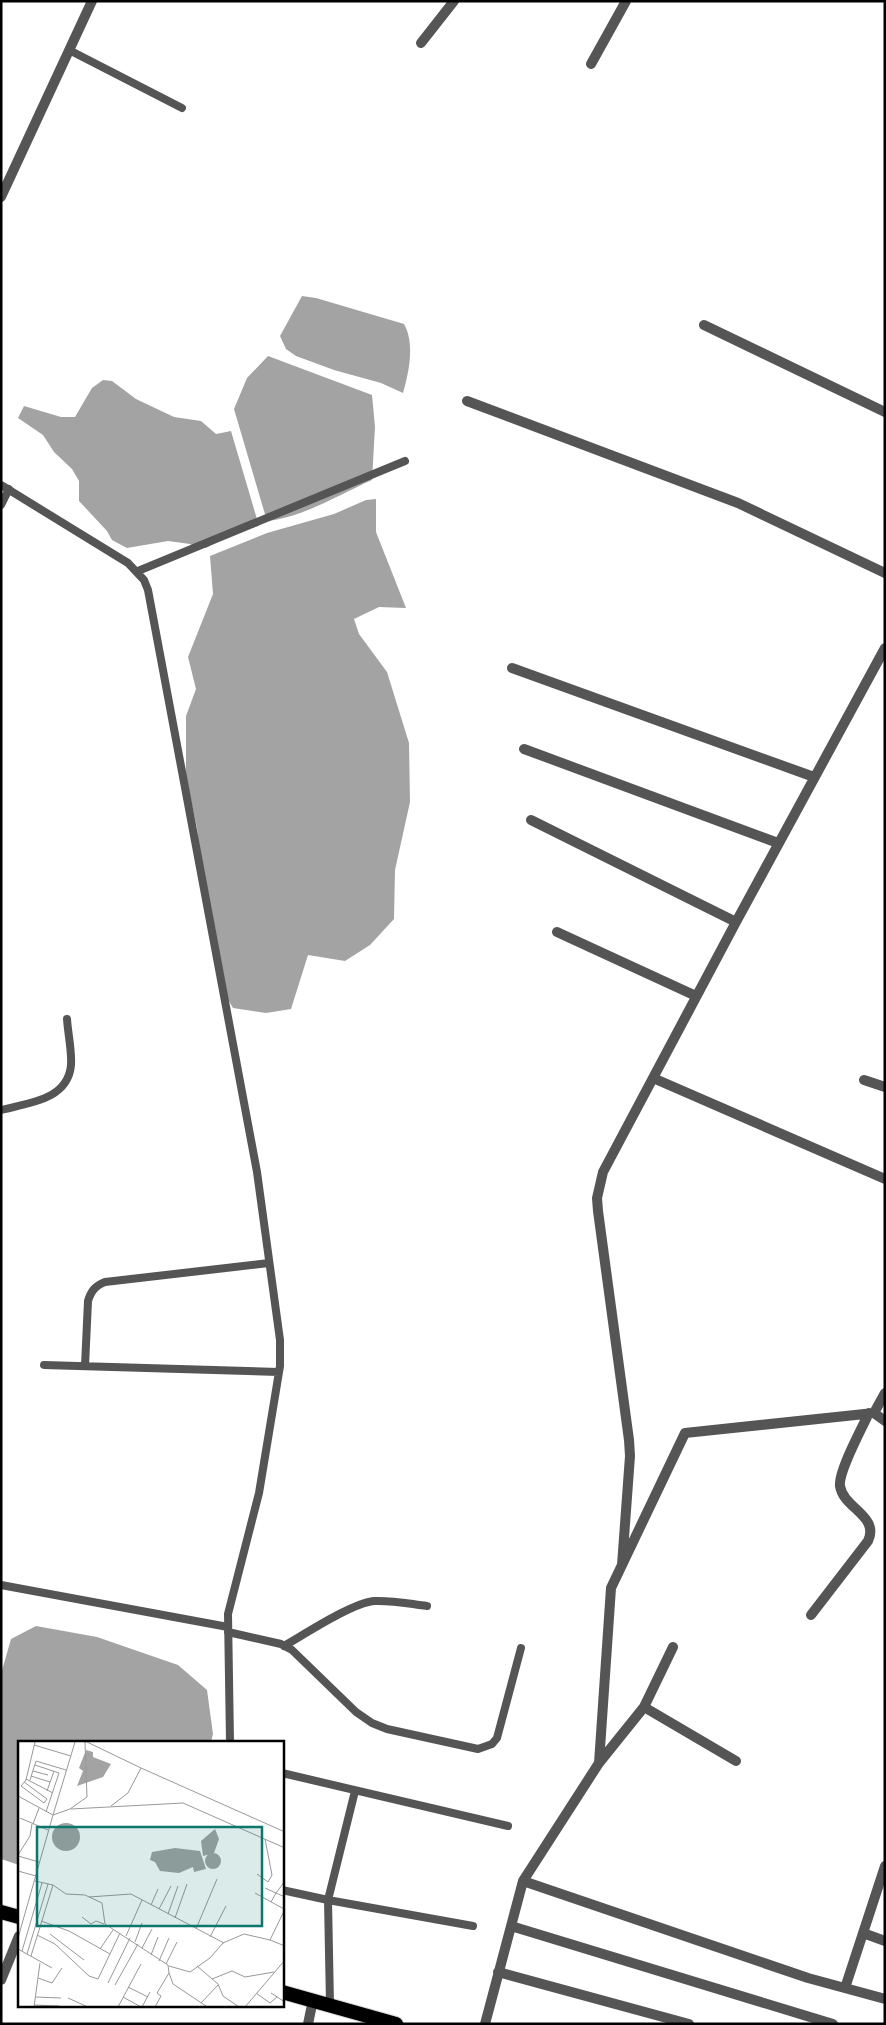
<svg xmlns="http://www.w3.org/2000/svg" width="886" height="2025" font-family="Mulish,sans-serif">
<rect width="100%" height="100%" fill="#fff"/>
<path fill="#a3a3a3" d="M302 296 316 298 404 324C415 343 409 372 403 393L381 383 334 370 296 356 286 349 280 336Z
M268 356 372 395 375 427 372 480C338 495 304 517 267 521L234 409 247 378Z
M103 380 112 381 136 399 174 417 201 421 216 434 231 431 259 526 236 532 206 548H198L190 544 168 541 127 548 112 540 107 531 79 501V481L72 469 54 452 43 435 18 418 24 406 61 417H75L92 388Z
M376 499V532L406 608 379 607 354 619 359 634 387 672 409 743 410 802 395 870 394 919 370 945 345 961 308 955 291 1009 266 1013 233 1008 220 986 202 871 197 828 186 777V716L196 689 188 657 213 594 210 556 267 533 334 514 366 500Z
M36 1626 97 1637 178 1665 207 1690 213 1734 211 1742H19V1865L1 1859V1674L11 1639Z"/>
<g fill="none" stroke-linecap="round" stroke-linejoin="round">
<g stroke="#dbdbdb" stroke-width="16">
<path id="trunk" d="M1 1912 19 1917
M282 1992 396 2024"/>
</g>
<path stroke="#555" stroke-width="8" d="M69 50 182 108
M1 485 128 563 144 580 148 590 257 1172 280 1340V1366L259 1493 228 1614 230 1742
M1 505 9 489
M138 571 405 461
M1 1110C28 1103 68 1100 71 1065 72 1051 68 1034 67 1019
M44 1365 279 1372
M85 1366 88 1301C91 1291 95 1286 105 1282L269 1263
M1 1585 228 1627
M228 1632 281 1644 292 1650 356 1712 372 1723 387 1729 478 1749 492 1744 497 1738 521 1648
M284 1646C305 1634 352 1603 374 1601 392 1600 410 1604 427 1606
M282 1773 508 1826
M282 1890 328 1900 473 1926
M330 2005 328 1900 355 1791"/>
<path stroke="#555" stroke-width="10" d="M421 43 454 1
M591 64 626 1
M704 325 885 412
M467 401 738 503 885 573
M512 668 814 777
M524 749 778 843
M531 820 736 922
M557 932 696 996
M653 1078 885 1179
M864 1080 885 1087
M874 1413 885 1421
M622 1565 630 1456 629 1440 598 1211 597 1198 603 1172 736 922 885 648
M811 1615 868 1541C880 1516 843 1508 840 1486 838 1472 862 1428 869 1413
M644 1707 736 1761
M599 1763 644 1707 673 1647
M523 1881 808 1978 885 1999
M511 1926 833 2024
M863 1933 885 1941
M498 1972 689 2024
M1 1980 19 1936
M845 1988 885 1866
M308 2024 313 2000
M485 2024 523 1881 599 1763 611 1588 685 1433 874 1413 885 1393"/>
<path stroke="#555" stroke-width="10" d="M1 197 92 1"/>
<use href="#trunk" stroke="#000" stroke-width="14"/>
</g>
<g transform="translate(18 1741)">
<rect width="266" height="266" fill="#fff"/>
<path d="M68 9 75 11V16L93 23 85 36 59 45 65 30 61 27ZM34 96a14 14 0 1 1 28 0a14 14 0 1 1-28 0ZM197 88 201 98 196 112 185 115 183 100ZM157 107 182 110 188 128 176 131 175 126 161 132 142 130 137 121 132 119 134 111ZM187 120a8 8 0 1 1 16 0a8 8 0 1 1-16 0Z" fill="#a3a3a3"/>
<path fill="none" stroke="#999" stroke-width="1" d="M69 1 123 27 110 52 93 65M16 4 53 15M17 24 41 32M123 27 267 91M15 30 30 34M13 35 32 41M8 39 17 1M12 39 18 20 48 29M6 41 29 58 26 62 3 45 8 39V38L35 52M29 50 36 30M0 55 35 74 57 1M53 68 165 62 267 107M28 71 41 32M2 77 30 89M15 83 21 67M0 114 12 95 14 83M0 115 21 121M0 130 18 135M239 133 250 141 254 134 247 98M17 140 35 144 48 153 67 154 84 162 87 183 150 224 151 232 139 252 143 255 137 266M267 140 258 152 267 156M247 147 258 152 253 161M237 152 266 168M71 156 113 153 206 202M133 164 140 148M141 168 153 145M267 168 252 199 267 205M150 173 160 145M64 176 73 183 78 180 86 183M157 177 169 143M23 180 51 190 92 213M178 188 199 138M32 193 66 219M19 194 37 203 71 235 80 238 102 192M108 195 124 159M192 196 208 165M0 197 35 74 52 68 69 56 67 1M117 201 124 182M124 207 134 188M0 208 34 227M82 208 95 189M4 210 24 142M9 213 30 143M133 214 140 196M13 215 35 144M141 220 151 197M148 223 159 201M151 225 172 231 192 217 205 202 226 193 252 199M179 225 200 243 205 255 221 266M151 232 155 243 188 265M20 237 34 242 44 227M194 238 214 230 227 236 256 231M90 242 112 197M97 244 120 203M110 246 130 256M238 252 252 262 259 256M253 252 267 261M17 256 43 257M105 256 123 266M50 257 70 266M183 262 200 244M16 264 41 265M16 266 22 222M100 266 123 223M124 266 132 251M227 266 267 219"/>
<path fill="#0f766e" fill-opacity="0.15" stroke="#0f766e" stroke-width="2.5" d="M19 86H244V185H19Z"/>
<rect width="266" height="266" fill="none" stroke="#000" stroke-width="2.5"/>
</g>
<rect width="886" height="2025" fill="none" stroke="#000000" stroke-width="5"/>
</svg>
